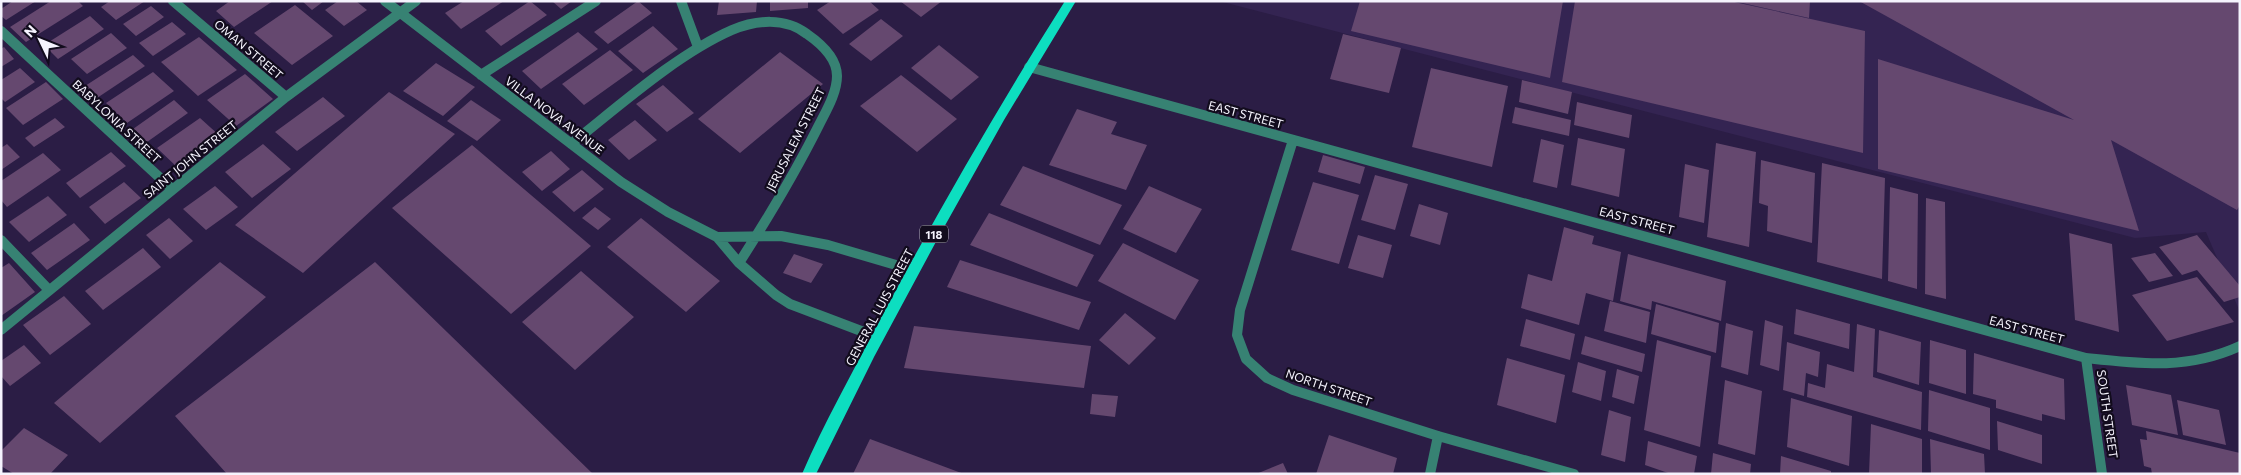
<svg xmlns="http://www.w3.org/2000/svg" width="2241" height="475" font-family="Commissioner,sans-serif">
<rect width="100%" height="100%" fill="#2b1d45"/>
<path fill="#342452" d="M1219 1H2240V312L2206 232 2135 238Z"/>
<path fill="#65486f" d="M13 1H36L6 20 1 16V9Z
M51 1H78L83 6 26 42 10 27Z
M110 1H145L116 20 101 7Z
M230 1H273L234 27 216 11Z
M302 1H324L312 10Z
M338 1H356L367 10 344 26 325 10Z
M464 1H504L461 29 445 13Z
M530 1 547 15 501 46 485 31Z
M552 1H572L561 9Z
M638 1 652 13 608 44 594 32Z
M719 1H757L756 12 717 15Z
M770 1H808V8L770 11Z
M831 1H869L879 10 843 34 817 10Z
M900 1H942L921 17Z
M1360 1H1563L1550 78 1351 31Z
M1575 1H1730L1865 31 1863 153 1562 82Z
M1738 1H1810L1809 18 1738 2Z
M1859 1H2240V205L2237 210 2111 140 2139 231 1878 169V59L2074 120Z
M295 5 333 36 292 65 254 33Z
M151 6 164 17 136 36 123 24Z
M90 16 104 29 58 59 44 45Z
M881 19 903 36 871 61 849 44Z
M172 22 186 34 153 56 139 43Z
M653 26 678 49 643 73 618 51Z
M578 32 598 49 541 89 522 71Z
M111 33 127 48 87 74 71 59Z
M1343 34 1401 48 1389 93 1330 79Z
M199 37 237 70 198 96 161 62Z
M939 45 979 77 951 100 911 68Z
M4 47 14 59 1 67V49Z
M610 50 633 70 584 105 562 84Z
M780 52 823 84 740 153 698 119Z
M133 55 145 66 97 98 85 86Z
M436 63 475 87 443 116 403 91Z
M20 68 35 82 5 102 1 98V80Z
M1431 68 1508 86 1492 167 1412 147Z
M153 72 174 91 127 123 106 103Z
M245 74 273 99 236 126 207 100Z
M901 75 957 119 917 152 860 106Z
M1522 80 1572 92 1568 114 1519 102Z
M46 82 63 99 23 125 6 108Z
M663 85 694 113 667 132 636 104Z
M389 92 455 134 303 273 235 225Z
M323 97 345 116 297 151 275 132Z
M174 100 188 113 147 142 133 129Z
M471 100 501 120 477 141 447 121Z
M1577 102 1632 115 1629 138 1574 125Z
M1515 107 1571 120 1569 136 1512 123Z
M1077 109 1117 122 1111 134 1147 145 1126 190 1049 165Z
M55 118 65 127 34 147 25 138Z
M200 118 221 137 178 168 157 148Z
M635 120 657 140 629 160 608 140Z
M1578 138 1625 149 1619 197 1571 185Z
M1541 139 1564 145 1557 188 1533 182Z
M1716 143 1756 152 1749 247 1707 237Z
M7 144 20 157 1 170V148Z
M263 144 291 169 252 198 225 172Z
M472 145 591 246 511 314 392 208Z
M551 151 570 169 542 191 522 172Z
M111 152 126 166 80 198 66 183Z
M43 153 61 170 7 207 1 200V181Z
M1323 155 1365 167 1360 184 1318 172Z
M1761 160 1815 173 1812 243 1767 231 1768 206 1759 203Z
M1822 163 1885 178 1882 279 1817 262Z
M1685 164 1709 170 1704 223 1679 217Z
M1023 166 1122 205 1100 245 1000 205Z
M582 170 604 189 574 212 552 192Z
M1375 175 1408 184 1395 230 1361 220Z
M124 182 141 198 105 224 89 207Z
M1313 182 1359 195 1339 264 1291 250Z
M215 186 238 207 206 230 183 209Z
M1149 186 1202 209 1176 253 1123 229Z
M1890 187 1918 194 1917 289 1888 281Z
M48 196 67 215 29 242 9 222Z
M1926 198 1945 202 1946 299 1925 294Z
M1419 204 1448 213 1440 245 1410 236Z
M595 207 611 219 598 230 582 218Z
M989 213 1094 255 1077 287 970 245Z
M169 218 193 241 170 259 146 235Z
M641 218 720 281 686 312 607 247Z
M74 223 90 240 47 270 31 253Z
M1564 227 1594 236 1592 244 1621 252 1613 301 1586 293 1579 325 1521 308 1528 274 1552 281Z
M2069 233 2112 244 2119 332 2075 320Z
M1358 235 1392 245 1383 278 1348 268Z
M2197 235 2240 286V297L2224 302 2197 270 2182 275 2159 247Z
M1123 243 1199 280 1175 320 1098 281Z
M143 248 161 267 103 310 85 291Z
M2155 253 2173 276 2149 282 2131 258Z
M794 254 823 264 811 283 783 273Z
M1628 254 1726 281 1721 321 1652 301 1651 310 1620 301Z
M960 260 1091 302 1079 330 947 287Z
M220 262 266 297 100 443 54 403Z
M375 262 593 474H227L175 416Z
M9 263 35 292 1 316V268Z
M581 271 634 317 575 370 522 322Z
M2197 277 2234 322 2167 341 2132 295Z
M64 296 91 324 50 355 23 325Z
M1610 301 1650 312 1646 343 1604 331Z
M1656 304 1719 323 1716 353 1651 334Z
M1796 309 1850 324 1849 349 1794 334Z
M1125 313 1156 338 1129 365 1099 340Z
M1526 319 1575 334 1570 360 1520 346Z
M1765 320 1783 326 1779 371 1760 365Z
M1726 323 1753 331 1748 375 1721 367Z
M1857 324 1875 329 1873 377 1922 392 1921 430 1807 397 1808 383 1825 388 1827 364 1854 372Z
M914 326 1091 346 1084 388 904 368Z
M1879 330 1921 342 1919 385 1877 372Z
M1585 336 1645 354 1642 372 1581 354Z
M1657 340 1711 356 1700 447 1644 430Z
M1930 340 1966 350V394L1929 383Z
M1787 342 1820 352 1818 377 1806 373 1804 396 1783 390Z
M24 345 41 363 10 386 1 376V361Z
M1974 353 2064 379 2065 420 2042 414V421L1996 408V400L1973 394Z
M1507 358 1565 375 1556 423 1497 405Z
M1578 362 1606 371 1601 401 1572 392Z
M1617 369 1639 376 1634 404 1612 397Z
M1725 380 1762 391 1755 455 1718 444Z
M2126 385 2171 395 2178 435 2132 425Z
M1929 390 1990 408V450L1928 431Z
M1092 394 1118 396 1115 417 1090 414Z
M1791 398 1852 416 1849 466 1787 447Z
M2177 400 2219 410 2226 445 2183 435Z
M1609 410 1631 417 1625 462 1601 455Z
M1997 421 2042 435V464L1998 450Z
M1871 424 1922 439V474H1869Z
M24 428 68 455 50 474H14L1 466V451Z
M2146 431 2240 453V474H2152L2151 468 2144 466 2140 439 2147 440Z
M1329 435 1397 458 1393 474H1316Z
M870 439 964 474H853Z
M1930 439 1984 454 1985 474H1931Z
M1648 441 1697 456 1694 474H1671L1645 465Z
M1713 453 1751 464 1750 474H1711Z
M1781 456 1831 471V474H1780Z
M1283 463 1288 474H1256Z"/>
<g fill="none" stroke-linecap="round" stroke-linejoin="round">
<path stroke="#378273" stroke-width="10" d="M173 1 286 97
M385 1 621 182 668 212 717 237 739 263 776 295 790 304 877 337
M681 1 698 47
M1 31 172 189
M1029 67 2086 358C2141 364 2188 370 2240 346
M481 75 596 1
M1293 140 1240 310 1237 335 1246 359 1267 378 1293 390 1438 436 1574 474
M571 144C618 107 677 54 732 30 756 20 785 17 807 34 820 43 837 58 837 76 837 93 826 111 819 125 795 173 768 218 739 263
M717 237 781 236 828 245 913 270
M1 240 49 290
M1 330 286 97 416 1
M2086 358 2102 474
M1430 474 1438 436"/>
<path fill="#0ddec0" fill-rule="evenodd" d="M1065 1H1076L1004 120 938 238 874 357 816 474H802C824 423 852 374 877 325 936 215 998 107 1065 1Z"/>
</g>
<g text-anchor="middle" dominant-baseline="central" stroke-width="4.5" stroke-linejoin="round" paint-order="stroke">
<rect fill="#120c1d" stroke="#b1aeba" stroke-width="1" x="920" y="225.5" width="28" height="17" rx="4"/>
<g font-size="11" font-weight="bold" fill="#f5f3fd">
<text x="934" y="234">118</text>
</g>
<g font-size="12" fill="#f5f3fd" stroke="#120c1d">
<text transform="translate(249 49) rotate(40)">OMAN STREET</text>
<text transform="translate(1246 114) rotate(15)">EAST STREET</text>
<text transform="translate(555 115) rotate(37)">VILLA NOVA AVENUE</text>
<text transform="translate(117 121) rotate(43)">BABYLONIA STREET</text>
<text transform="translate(795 139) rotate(-63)">JERUSALEM STREET</text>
<text transform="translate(190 159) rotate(-39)">SAINT JOHN STREET</text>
<text transform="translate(1637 220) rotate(15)">EAST STREET</text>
<text transform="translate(879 307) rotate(-62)">GENERAL LUIS STREET</text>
<text transform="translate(2027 329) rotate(15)">EAST STREET</text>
<text transform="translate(1329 387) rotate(19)">NORTH STREET</text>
<text transform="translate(2108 414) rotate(82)">SOUTH STREET</text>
</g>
</g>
<rect width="2241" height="475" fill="none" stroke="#f5f3fd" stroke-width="5"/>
<g transform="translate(40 40) rotate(313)" stroke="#120c1d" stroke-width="4" paint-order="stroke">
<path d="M0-4L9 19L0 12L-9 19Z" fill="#f5f3fd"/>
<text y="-8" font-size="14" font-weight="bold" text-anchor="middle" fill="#f5f3fd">N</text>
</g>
</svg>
